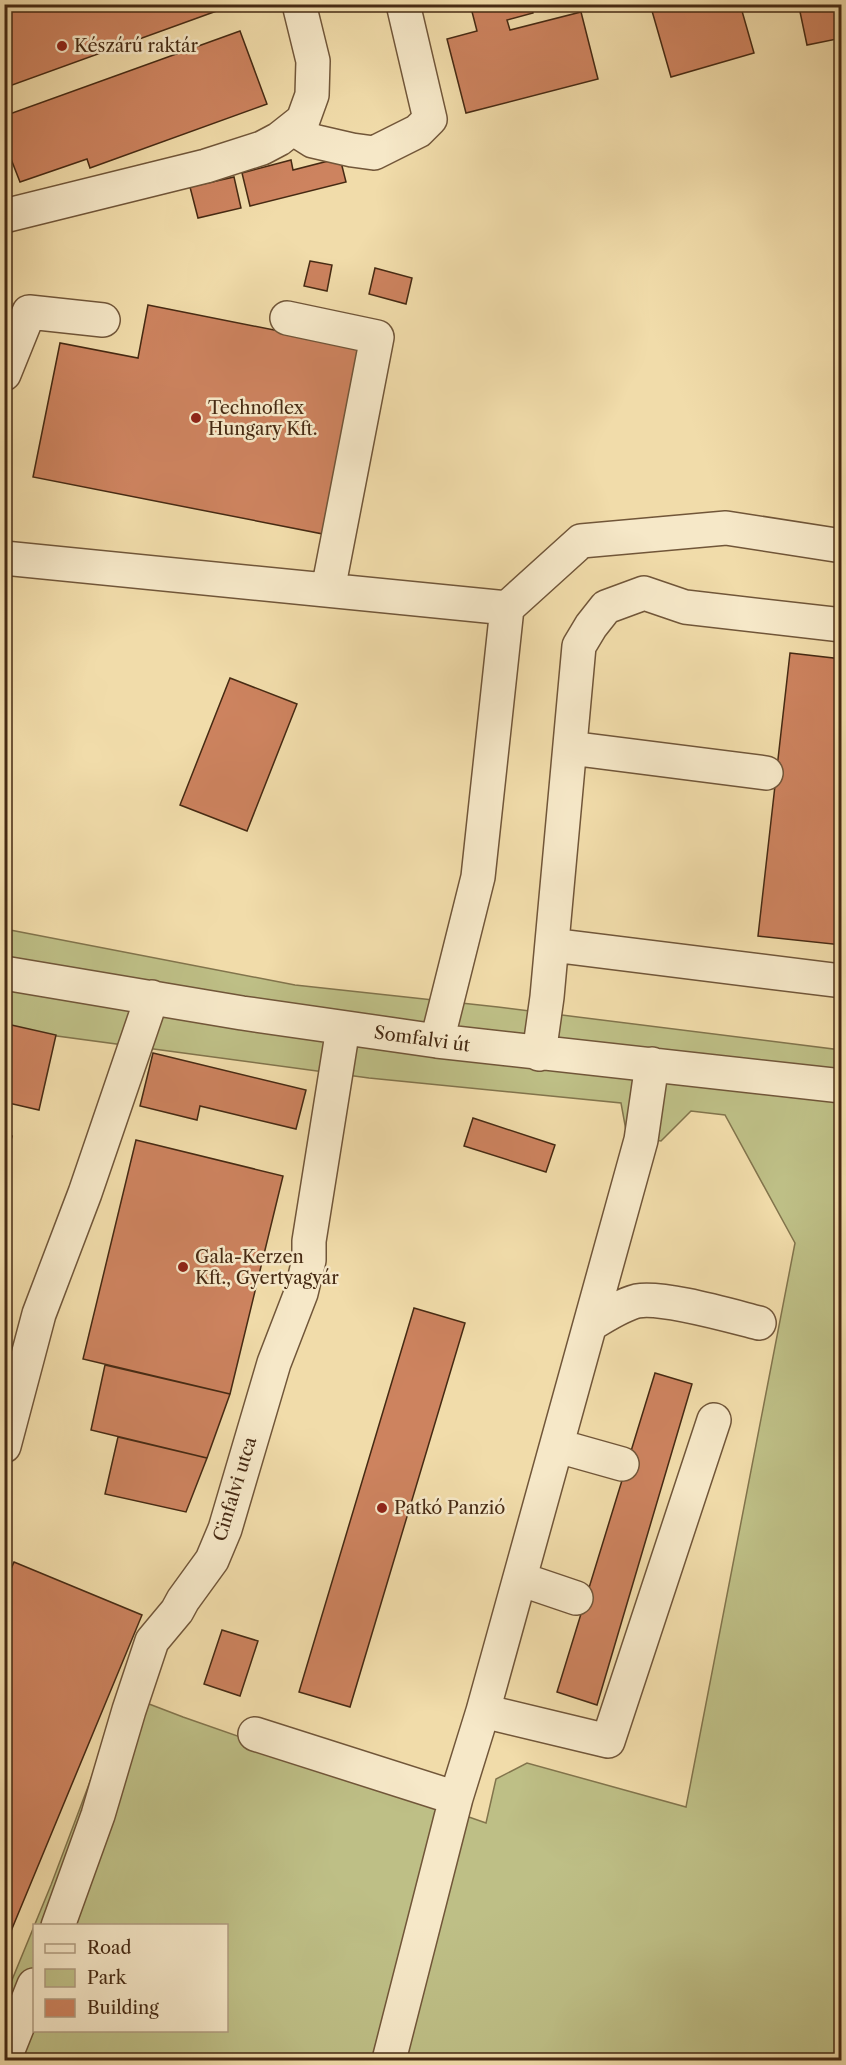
<svg xmlns="http://www.w3.org/2000/svg" width="846" height="2065" font-family="'Libre Caslon Text',serif">
<rect width="100%" height="100%" fill="#f1dcaa"/>
<filter id="stains"><feTurbulence type="fractalNoise" baseFrequency=".00333" numOctaves="4"/><feColorMatrix values="0 0 0 0 .2 0 0 0 0 .09 0 0 0 0 .02 0 0 0 .5 -.17"/></filter>
<radialGradient id="worn" r=".72"><stop offset=".6" stop-color="#630" stop-opacity="0"/><stop offset="1" stop-color="#630" stop-opacity=".3"/></radialGradient>
<path fill="#bebf86" stroke="#82744c" stroke-width="1.5" fill-rule="evenodd" d="M5 929 295 985 498 1007 841 1050V2060H5V1997L51 1885 123 1694 183 1717 486 1823 496 1779 527 1763 686 1807 795 1243 725 1115 691 1111 661 1141 627 1136 621 1103 369 1078 5 1029ZM34 1926H226V2030H34Z"/>
<path fill="#cd835f" stroke="#462a13" stroke-width="1.5" d="M4 4H236L4 88Z
M470 4H531L533 13 507 20 510 30 581 12 598 79 466 113 447 39 477 31Z
M650 4H740L754 53 671 77Z
M811 4H842V38L807 45 799 7Z
M240 31 267 104 90 168 87 159 20 182 4 141V116Z
M340 158 346 182 250 206 242 173 291 160 293 170Z
M234 177 241 208 198 218 190 187Z
M310 261 332 265 327 291 304 286Z
M375 268 412 278 406 304 369 294Z
M148 305 360 347 323 534 33 477 60 343 138 358Z
M790 653 842 659V945L758 936Z
M230 678 297 704 247 831 180 805Z
M7 1024 56 1035 39 1110 4 1102V1033Z
M153 1053 306 1090 296 1129 200 1106 197 1120 140 1106Z
M473 1118 555 1145 546 1172 464 1146Z
M4 1134 12 1136 4 1169Z
M136 1140 283 1176 230 1394 83 1359Z
M414 1308 465 1323 350 1707 299 1692Z
M105 1365 230 1394 207 1458 91 1430Z
M655 1373 692 1384 597 1705 557 1692Z
M118 1437 207 1458 186 1512 105 1494Z
M14 1562 142 1615 4 1948V1585Z
M222 1630 258 1641 240 1696 204 1684Z"/>
<g fill="none" stroke-linecap="round" stroke-linejoin="round">
<g stroke="#715639" stroke-width="36">
<path id="minor" d="M294 129 313 141 352 150 374 153 418 131 430 119 403 4
M4 216 206 166 262 148 279 139 303 120 312 95 313 61 299 4
M287 318 377 337 328 590
M4 374 29 312 103 320
M4 558 507 608 478 877 437 1041
M507 608 581 541 726 528 842 546
M570 748 766 773
M552 945 842 981
M4 973 242 1013 437 1041 842 1086
M539 1054 547 997 579 646 591 626 606 607 644 593 685 607 842 625
M591 1324C605 1316 621 1305 637 1301 663 1296 731 1316 759 1323
M4 1446 39 1314 85 1193 152 997
M558 1446 622 1464
M520 1579 576 1598
M483 1711 608 1741 714 1420
M255 1734 456 1798 483 1711 641 1140 652 1064
M58 1926 98 1815 129 1710 152 1641 177 1611 183 1600 212 1560 225 1529 274 1363 301 1293 309 1260V1241L343 1028
M4 2060 34 1985
M389 2060 456 1798"/>
</g>
<use href="#minor" stroke="#f6e8c8" stroke-width="33"/>
</g>
<g fill="#8f2418" stroke="#f6e8c8" stroke-width="2">
<circle cx="62" cy="46" r="6"/>
<circle cx="196" cy="418" r="6"/>
<circle cx="183" cy="1267" r="6"/>
<circle cx="382" cy="1508" r="6"/>
</g>
<g text-anchor="middle" dominant-baseline="central" stroke-width="5" stroke-linejoin="round" paint-order="stroke">
<g font-size="18" fill="#462a13" stroke="#f6e8c8" text-anchor="start">
<text x="74" y="46">Készárú raktár</text>
<text x="208" y="408">Technoflex<tspan x="208" dy="21">Hungary Kft.</tspan></text>
<text x="195" y="1257">Gala-Kerzen<tspan x="195" dy="21">Kft., Gyertyagyár</tspan></text>
<text x="394" y="1508">Patkó Panzió</text>
</g>
<g font-size="18" fill="#462a13" stroke="#f6e8c8">
<text transform="translate(422 1039) rotate(8)">Somfalvi út</text>
<text transform="translate(235 1489) rotate(-73)">Cinfalvi utca</text>
</g>
</g>
<rect width="846" height="2065" fill="none" stroke="#f1dcaa" stroke-width="24"/>
<rect x="6" y="6" width="834" height="2053" fill="none" stroke="#462a13" stroke-width="3"/>
<rect x="12" y="12" width="822" height="2041" fill="none" stroke="#462a13" stroke-width="1.5"/>
<rect x="33" y="1924" width="195" height="108" fill="#f6e8c8" stroke="#b09c80" stroke-width="1.5"/>
<rect x="45" y="1944" width="30" height="9" fill="#f6e8c8" stroke="#b09c80" stroke-width="1.5"/>
<text x="87" y="1954" font-size="18" fill="#462a13">Road</text>
<rect x="45" y="1969" width="30" height="18" fill="#bebf86" stroke="#b09c80" stroke-width="1.5"/>
<text x="87" y="1984" font-size="18" fill="#462a13">Park</text>
<rect x="45" y="1999" width="30" height="18" fill="#cd835f" stroke="#b09c80" stroke-width="1.5"/>
<text x="87" y="2014" font-size="18" fill="#462a13">Building</text>
<rect width="100%" height="100%" filter="url(#stains)"/>
<rect width="100%" height="100%" fill="url(#worn)"/>
</svg>
